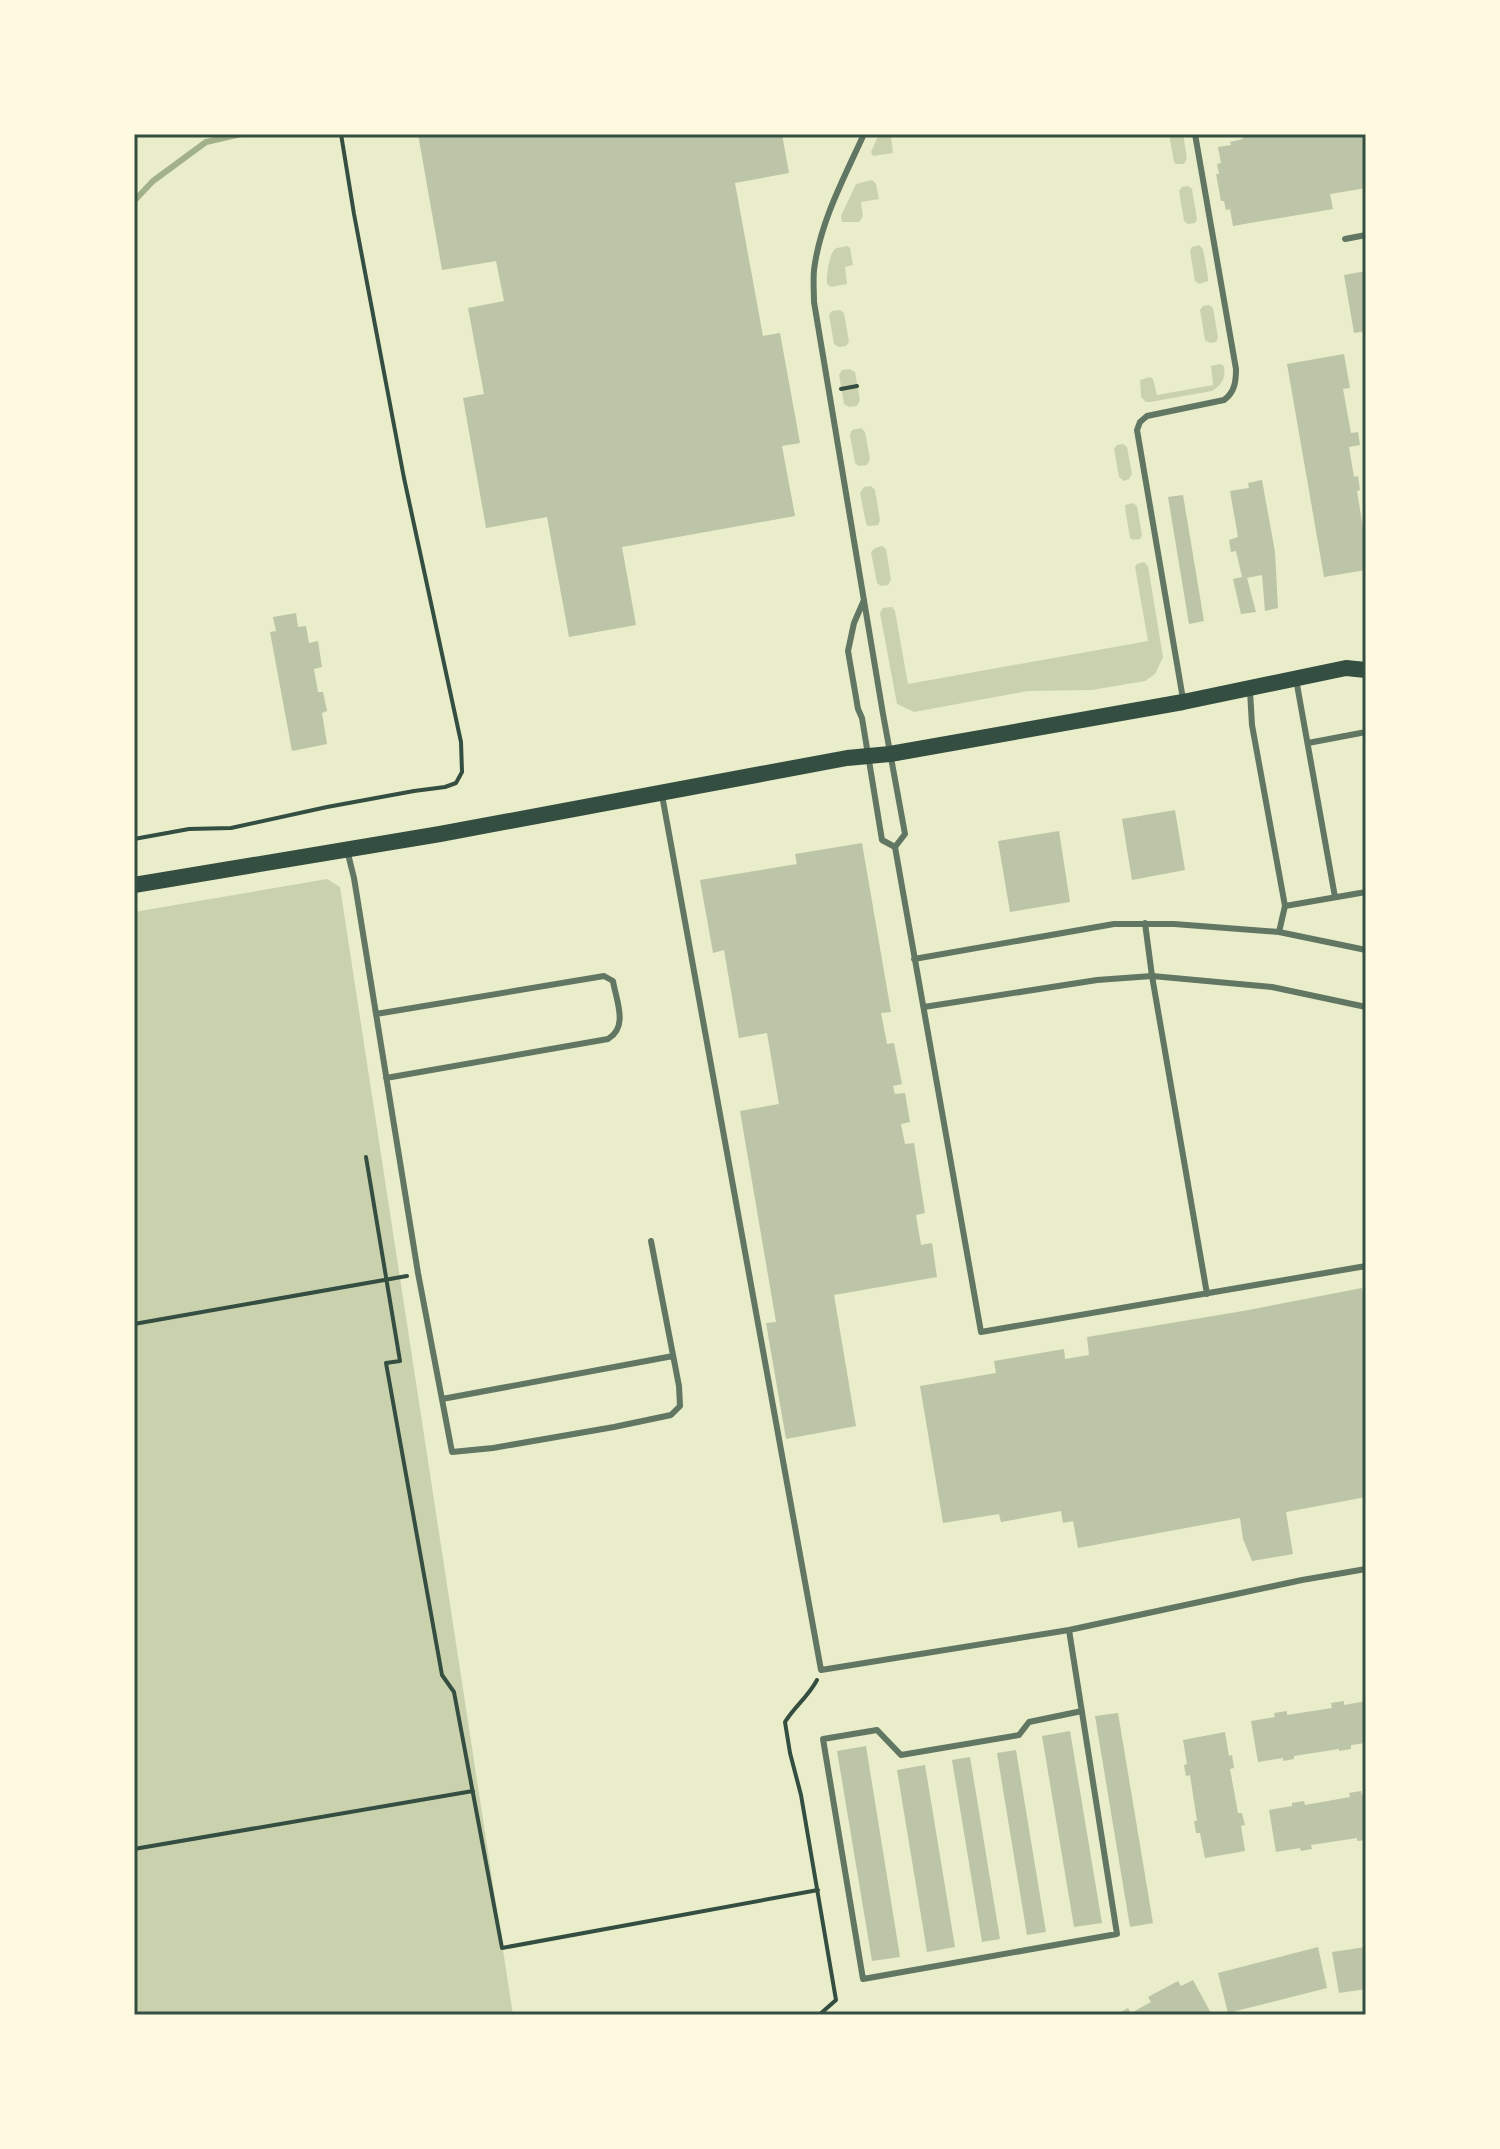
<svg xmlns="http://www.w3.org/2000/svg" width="1500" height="2149" font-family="Quicksand,sans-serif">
<rect width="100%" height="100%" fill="#e9edc9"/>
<path fill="#cad2ad" d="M879 134H894L891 135 893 153 873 156 871 152Z
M1169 134H1183L1187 158 1184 164H1176L1174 162Z
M872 180 876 184 879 199 861 202 863 216 859 222H842L841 216 856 184Z
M1188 186 1192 189 1197 219 1195 223 1188 224 1184 221 1179 191 1182 187Z
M1199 245 1203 249 1208 277V281L1199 284 1195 281 1190 251 1192 247Z
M847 246 850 248 853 265 845 267 847 284 831 287 827 284C826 278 829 255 834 250 836 247 844 247 847 246Z
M1209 305 1213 308 1218 337 1216 342 1210 343 1205 340 1200 310 1203 306Z
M840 310 844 313 849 342 846 346 838 347 834 344 829 315 832 311Z
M1220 364 1224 366C1226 378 1222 385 1212 391L1150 402H1146L1141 397 1140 380 1150 377 1153 379 1157 395 1213 385 1211 366Z
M850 369 855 372 860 400 857 406 849 407 844 404 839 375 842 370Z
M861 428 865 432 870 459 867 465 859 466 855 463 850 435 852 430Z
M1123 444 1127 447 1132 474 1129 479 1124 481 1119 477 1114 449 1117 445Z
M871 486 875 490 880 520 878 525 868 526 866 523 860 493 864 487Z
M1133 503 1137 506 1142 535 1140 539 1133 540 1130 538 1125 508V505Z
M882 546 886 549 891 580 888 585 881 586 877 583 871 552 875 548Z
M1144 562 1148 566 1163 657 1155 674 1145 681 1092 690 1028 691 914 712 897 704 880 613 883 608 892 607 895 611 908 684 1148 641 1135 567 1137 564Z
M327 879 340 887 513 2015H134V912Z"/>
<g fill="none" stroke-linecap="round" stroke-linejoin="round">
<path stroke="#a3b18a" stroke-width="6" d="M134 201 153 181 206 142 241 134"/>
</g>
<path fill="#bcc5a7" d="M418 134H782L789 173 735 183 763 336 780 333 800 443 782 446 795 516 622 547 636 625 569 637 547 517 486 528 463 398 484 394 468 308 504 301 496 261 442 270Z
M1259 134H1283V136L1295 134H1366V188L1330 194 1333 209 1233 226 1230 209 1226 210 1224 201H1221L1216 174H1219L1217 164 1221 163 1218 147 1231 145 1230 142 1243 139 1242 137Z
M1366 271V331L1354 333 1344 275Z
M1344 354 1350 388 1343 389 1351 433 1358 432 1360 445 1349 447 1354 477 1358 476 1360 490 1357 491 1364 534 1366 533V570L1324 577 1287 364Z
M1262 480 1275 552 1278 608 1265 611 1262 575 1247 578 1256 612 1241 614 1233 579 1242 577 1236 551 1231 552 1229 540 1238 537 1230 491 1249 488 1248 483Z
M1183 495 1204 621 1189 624 1168 497Z
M296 613 298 627 306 626 309 643 318 641 322 667 314 669 318 692H323L327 711 322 713 327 744 292 751 270 632 276 631 273 617Z
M1175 810 1185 870 1132 880 1122 819Z
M1059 831 1070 902 1010 912 998 841Z
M862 843 891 1012 881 1013 887 1044 894 1043 902 1084 893 1086 895 1094 905 1093 910 1122 901 1124 905 1144 914 1143 925 1213 916 1215 921 1245 932 1243 937 1277 834 1295 856 1426 786 1439 766 1323 776 1322 740 1111 779 1104 767 1033 739 1038 724 950 713 953 700 880 797 864 795 854Z
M1362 1288 1364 1299 1366 1298V1497L1286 1512 1293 1554 1252 1561 1243 1539 1240 1518 1078 1548 1073 1521 1063 1523 1061 1511 1001 1522 999 1514 943 1523 920 1386 996 1373 994 1361 1064 1349 1065 1359 1089 1355 1087 1337 1243 1311Z
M1344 1701V1705L1366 1701V1743L1351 1745V1749L1339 1751V1749L1294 1756V1759L1283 1761V1758L1258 1762 1251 1721 1275 1717 1274 1713 1287 1711V1715L1332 1708 1331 1703Z
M1118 1713 1153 1923 1130 1927 1095 1716Z
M1070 1731 1102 1923 1074 1927 1042 1736Z
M1225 1732 1229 1756 1232 1755 1234 1768 1230 1769 1238 1813H1242L1245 1825 1241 1826 1245 1851 1205 1858 1200 1833H1196L1194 1821H1197L1190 1775 1186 1776 1184 1765 1187 1764 1183 1740Z
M866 1746 900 1957 872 1961 837 1751Z
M1016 1750 1046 1932 1027 1935 997 1753Z
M970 1757 1000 1939 982 1942 952 1760Z
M925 1765 955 1947 927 1952 897 1770Z
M1361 1791 1362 1795 1366 1794V1840L1357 1841V1838L1311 1845 1312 1849 1301 1851 1300 1848 1276 1852 1269 1810 1292 1806V1803L1304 1801 1305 1805 1350 1797 1349 1793Z
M1318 1947 1327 1988 1228 2013 1218 1973Z
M1366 1947V1989L1339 1993 1332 1952Z
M1193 1980 1212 2015H1115L1128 2008 1131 2013 1151 2002 1148 1997 1178 1981 1181 1986Z"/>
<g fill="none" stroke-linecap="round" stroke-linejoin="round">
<path stroke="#344e41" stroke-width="4" d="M841 389 857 386
M134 839 189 829 231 828 327 807 414 791 445 787 456 783 462 772 461 742 404 478 354 214 341 134
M366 1157 400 1361 386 1363 442 1675 454 1692 502 1948 818 1890
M134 1324 407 1276
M817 1680C808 1697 795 1706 785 1722L790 1753 801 1795 836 2000 819 2015
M134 1849 473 1791"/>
<path stroke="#617663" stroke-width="6" d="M864 134C844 178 820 222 814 270 813 281 814 292 814 302L883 714 905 834 895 847 981 1332 1366 1266
M1345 239 1366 235
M864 600 854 623 848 651 858 709 862 718 882 840 895 847
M1296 679 1335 897
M1250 691 1252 725 1285 906 1279 932
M1183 699 1137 430 1140 422 1147 416 1224 400C1235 392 1236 381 1236 369L1195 134
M1308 743 1366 732
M662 795 821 1670 1069 1630 1302 1580 1366 1569
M347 850 354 878 418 1273 452 1452 493 1448 614 1427 671 1415 680 1406 679 1386 651 1241
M1285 906 1366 892
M1145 923 1152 976 1207 1294
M914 959 1114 924H1174L1279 932 1366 950
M924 1007 1097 980 1152 976 1272 987 1366 1007
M376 1014 604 976 613 981C616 1000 629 1027 608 1039L386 1078
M442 1399 673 1356
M1069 1630 1117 1934 863 1979 823 1739 877 1730 901 1755 1019 1735 1029 1722 1082 1711"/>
<path stroke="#344e41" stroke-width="16" d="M134 885 440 834 847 758 890 754 1183 702 1346 668 1366 670"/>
</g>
<rect width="1500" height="2149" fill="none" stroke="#fefae0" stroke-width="272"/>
<rect x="136" y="136" width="1228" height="1877" fill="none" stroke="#344e41" stroke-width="3"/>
</svg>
